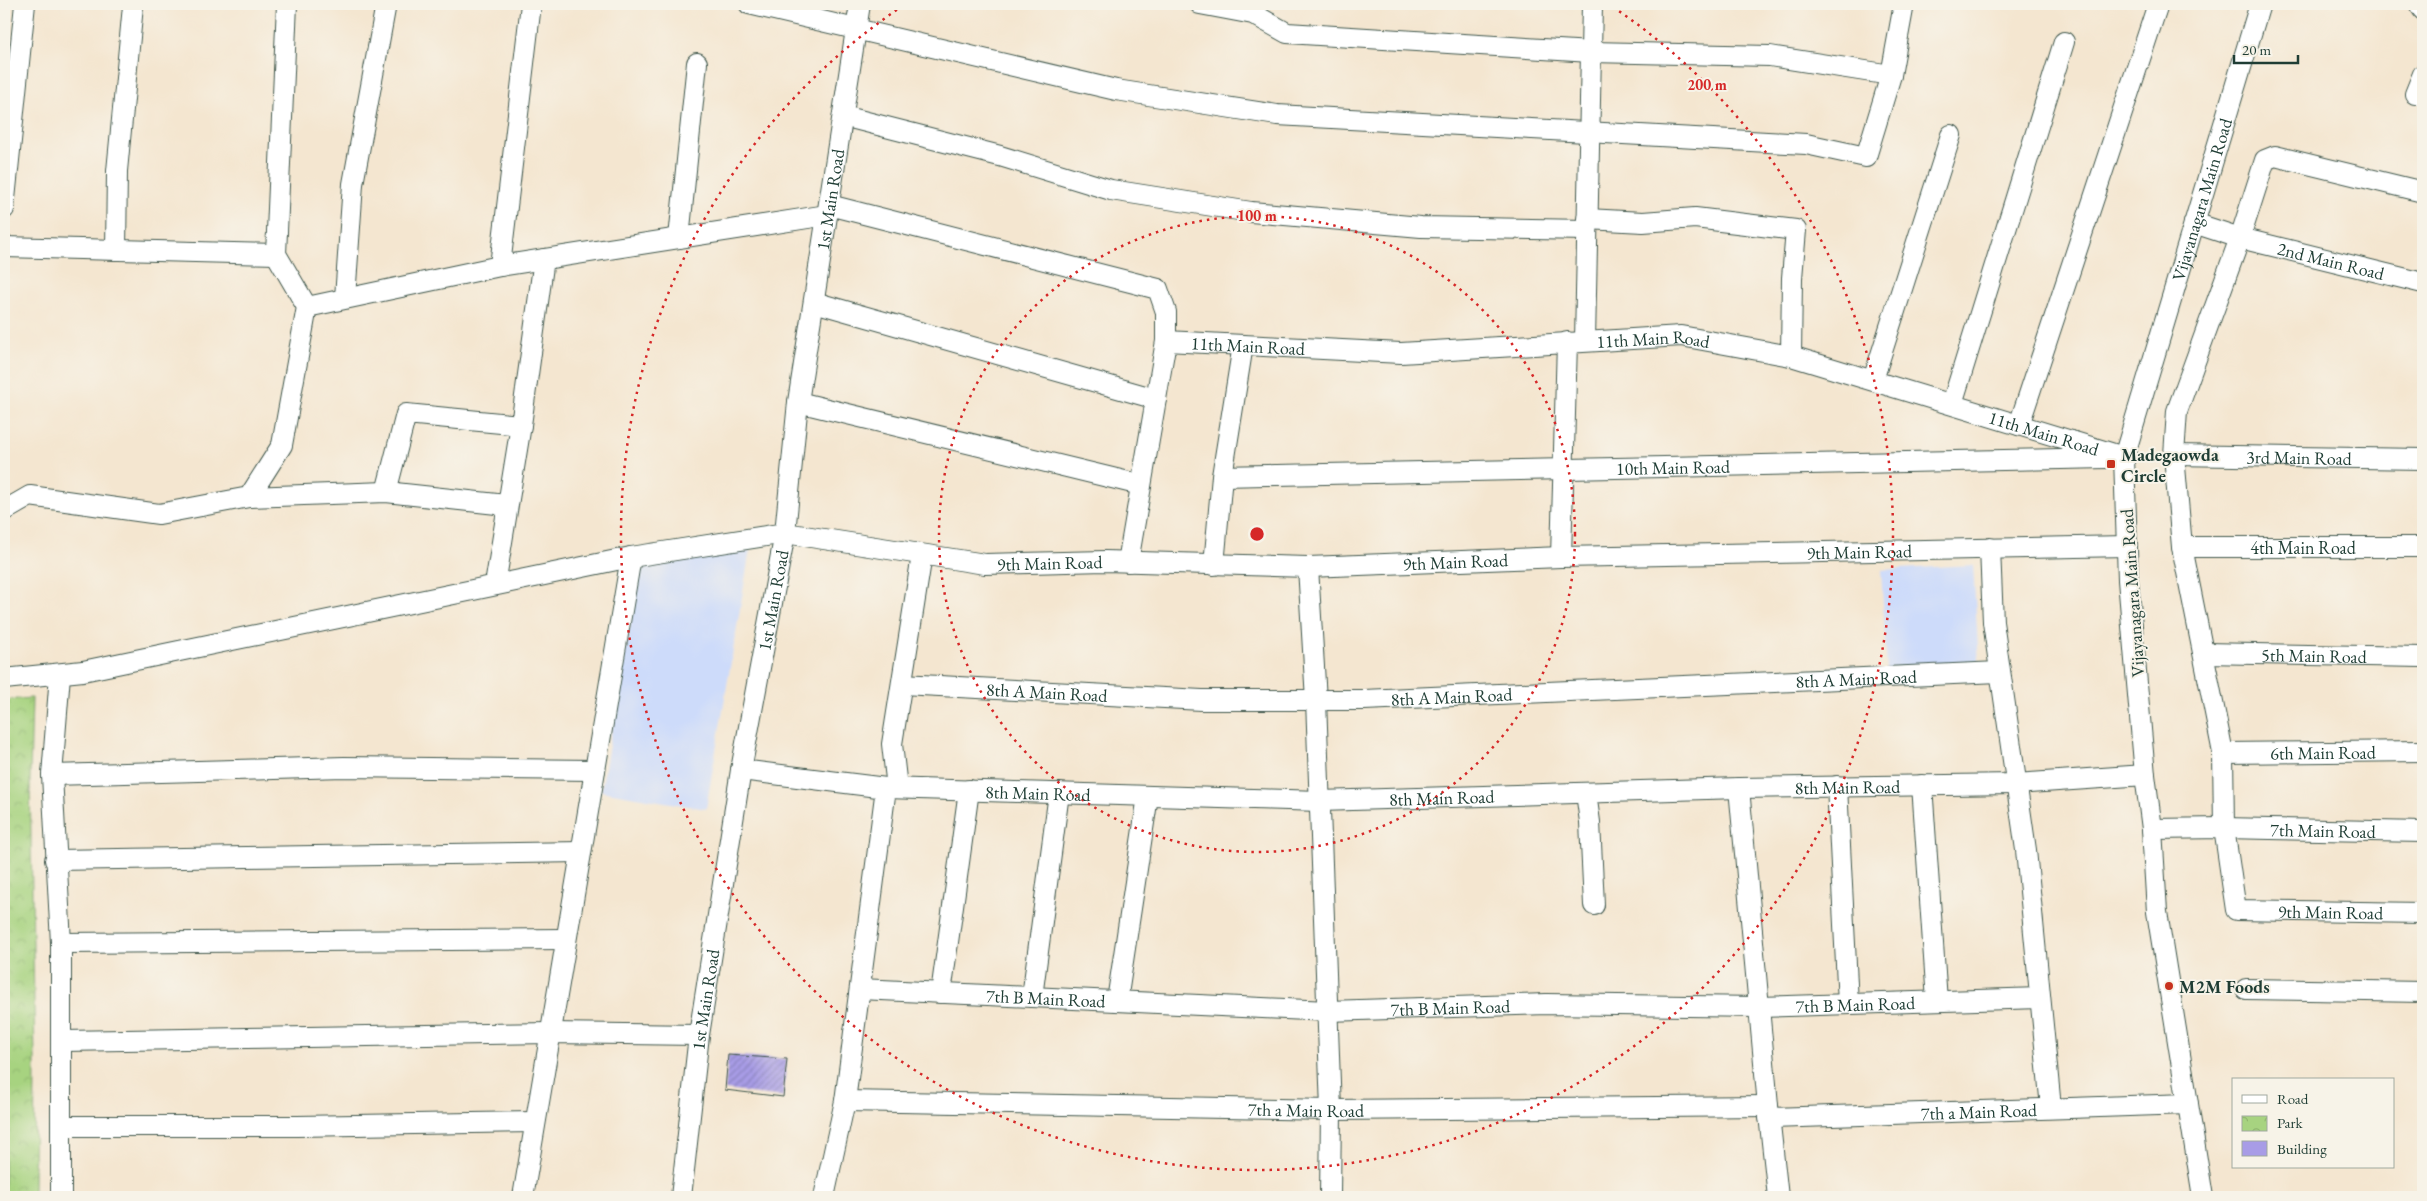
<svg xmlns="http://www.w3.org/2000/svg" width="2427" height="1201" font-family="'EB Garamond',serif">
<defs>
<pattern id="park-crowns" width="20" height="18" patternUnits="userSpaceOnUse" patternTransform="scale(1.25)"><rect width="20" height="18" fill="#a7d380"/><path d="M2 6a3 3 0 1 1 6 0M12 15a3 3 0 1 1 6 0" fill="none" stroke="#8fb66f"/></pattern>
<pattern id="building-hatch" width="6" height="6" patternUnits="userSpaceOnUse" patternTransform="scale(1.25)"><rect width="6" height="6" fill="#a89ce6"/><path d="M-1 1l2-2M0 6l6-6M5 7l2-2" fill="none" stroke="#8880bb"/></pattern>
</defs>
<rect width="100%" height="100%" fill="#f7f3e8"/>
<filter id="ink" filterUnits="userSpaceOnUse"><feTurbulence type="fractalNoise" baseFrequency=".02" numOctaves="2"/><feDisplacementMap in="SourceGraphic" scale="10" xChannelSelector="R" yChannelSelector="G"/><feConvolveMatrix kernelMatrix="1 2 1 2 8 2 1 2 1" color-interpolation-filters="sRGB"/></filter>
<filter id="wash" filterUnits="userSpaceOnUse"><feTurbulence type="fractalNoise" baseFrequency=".0096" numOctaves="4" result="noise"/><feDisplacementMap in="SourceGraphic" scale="20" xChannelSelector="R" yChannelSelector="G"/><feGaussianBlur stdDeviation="1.12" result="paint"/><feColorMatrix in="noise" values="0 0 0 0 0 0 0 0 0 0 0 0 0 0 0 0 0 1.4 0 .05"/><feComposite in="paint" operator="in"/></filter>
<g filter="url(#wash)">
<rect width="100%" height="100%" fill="#f4e6d0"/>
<path fill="#cddbfa" d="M750 550 706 809 601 791 640 568Z
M1973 565 1979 664 1887 670 1881 570Z"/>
<path fill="url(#park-crowns)" stroke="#63885a" d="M32 698 30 780 35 1059 34 1197H4V700Z"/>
<g id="blocks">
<path fill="url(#building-hatch)" d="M728 1055 787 1059 783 1097 725 1090Z"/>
</g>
</g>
<g filter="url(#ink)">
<use href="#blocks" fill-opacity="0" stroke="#3f564b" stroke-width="1"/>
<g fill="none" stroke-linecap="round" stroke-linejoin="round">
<g stroke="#3f564b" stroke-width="22">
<g id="minor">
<path d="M749 4 1116 90 1277 115 1806 144 1866 157 1891 75 1904 4"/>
<path d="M1200 4 1253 14 1287 33 1591 52 1770 56 1891 75"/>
<path d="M2419 4 2423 10"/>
<path d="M2415 94 2423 74"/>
<path d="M843 116 1000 156 1111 190 1251 212 1421 227 1587 230"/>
<path id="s1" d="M2423 192 2275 156 2265 160 2240 238 2177 411 2174 455 2182 547 2223 753 2224 828 2236 910 2423 913"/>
<path d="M829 205 1158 289 1166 312V341L1128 562"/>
<path d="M4 209 25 4"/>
<path d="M1587 219 1643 222 1695 218 1796 230 1792 278 1791 356"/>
<path id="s2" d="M2194 223 2240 238 2423 283"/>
<path d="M679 238 697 63"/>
<path d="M4 247 276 254"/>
<path d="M116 250 117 171 133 6"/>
<path d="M500 266 531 4"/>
<path d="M345 298 353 184 386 4"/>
<path d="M814 302 1156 399"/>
<path d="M307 307 500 266 827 215"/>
<path id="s3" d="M1166 341 1401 353 1681 336 1791 356 2124 457"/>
<path d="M1585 341 1592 4"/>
<path d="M1873 380 1951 135"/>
<path d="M798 402 1141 485"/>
<path d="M1952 404 2064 42"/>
<path d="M2019 425 2158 4"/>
<path id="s4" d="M2174 455 2423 459"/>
<path id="s5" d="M1222 476 2107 458"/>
<path d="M386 492 406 414 521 425"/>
<path d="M249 497 386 492 506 505"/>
<path d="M4 511 30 496 159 514 249 497 282 445 307 307 276 254 287 4"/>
<path id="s6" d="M2182 547H2423"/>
<path d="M1990 548 1993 622 2026 850 2051 1108"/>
<path d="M1561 557 1567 342"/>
<path d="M1214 565 1222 476 1243 345"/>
<path d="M1308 567 1316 700 1331 1110 1330 1197"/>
<path d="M495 585 521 425 544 259"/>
<path id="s7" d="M2204 653 2423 657"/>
<path d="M60 675 52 775 61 943V1197"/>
<path id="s8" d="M4 679 83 671 631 557 785 533 985 564 1105 561 1308 567 1561 557 2127 546"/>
<path id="s9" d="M902 684 1202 700H1364L1999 672"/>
<path id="s10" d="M2223 753 2423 751"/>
<path id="s11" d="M741 770 886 788 1320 801 1739 788 2016 784 2145 775"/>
<path d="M52 775 344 767 595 770"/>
<path d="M1922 785 1937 1001"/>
<path d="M1837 786 1848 1004"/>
<path d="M897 788 892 744 922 555"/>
<path d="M1739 788 1768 1106 1778 1197"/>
<path d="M1586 793 1590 822 1594 905"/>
<path id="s12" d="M2152 829 2224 828 2423 832"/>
<path d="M55 860 581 852"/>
<path d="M61 943 566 939"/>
<path id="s13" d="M860 989 1328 1011 1546 1004 1759 1007 2040 998"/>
<path d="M2246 989 2423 992"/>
<path d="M941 993 969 790"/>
<path d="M1032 997 1059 793"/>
<path d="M1117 1001 1148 796"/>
<path d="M63 1041 550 1033 699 1035"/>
<path id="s14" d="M845 1101 1331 1110 1768 1106"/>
<path id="s15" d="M1769 1118 2188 1104"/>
<path d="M61 1126H297L535 1122"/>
<path d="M523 1197 631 557"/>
<path id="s16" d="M681 1197 699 1035 741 770 785 533 798 402 860 4"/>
<path d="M824 1197 845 1101 886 788"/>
<path id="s17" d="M2203 1197 2157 912 2152 829 2145 775 2128 580 2124 457 2260 4"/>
</g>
</g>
<use href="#minor" stroke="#fff" stroke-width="20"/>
</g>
</g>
<g fill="none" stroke="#d62828" stroke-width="2.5" stroke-dasharray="2.5 5">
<circle cx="1257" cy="534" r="318"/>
<path d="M1613 7A636 636 0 1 1 901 7"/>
</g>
<g fill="#c8321e" stroke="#f7f3e8" stroke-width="2">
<rect x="2106" y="459" width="10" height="10" rx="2.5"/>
<circle cx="2169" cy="986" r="5"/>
</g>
<g text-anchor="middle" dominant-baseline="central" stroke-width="4" stroke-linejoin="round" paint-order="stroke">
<g font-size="18" fill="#1f3d34" stroke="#f7f3e8">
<text stroke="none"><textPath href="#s17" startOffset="1014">Vijayanagara Main Road</textPath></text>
<text stroke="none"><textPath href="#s16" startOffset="1009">1st Main Road</textPath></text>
<text stroke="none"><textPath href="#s2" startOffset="142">2nd Main Road</textPath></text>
<text stroke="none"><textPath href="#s3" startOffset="488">11th Main Road</textPath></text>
<text stroke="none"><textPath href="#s3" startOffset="82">11th Main Road</textPath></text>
<text stroke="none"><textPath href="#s3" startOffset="892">11th Main Road</textPath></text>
<text stroke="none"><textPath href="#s4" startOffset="125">3rd Main Road</textPath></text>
<text stroke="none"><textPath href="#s5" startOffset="451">10th Main Road</textPath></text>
<text stroke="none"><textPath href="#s6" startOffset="121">4th Main Road</textPath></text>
<text stroke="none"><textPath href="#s8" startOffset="1872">9th Main Road</textPath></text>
<text stroke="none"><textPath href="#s8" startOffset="1468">9th Main Road</textPath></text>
<text stroke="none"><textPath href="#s8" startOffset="1062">9th Main Road</textPath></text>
<text transform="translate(2132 593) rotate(-94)">Vijayanagara Main Road</text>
<text stroke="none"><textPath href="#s16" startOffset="604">1st Main Road</textPath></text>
<text stroke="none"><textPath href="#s7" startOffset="110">5th Main Road</textPath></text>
<text stroke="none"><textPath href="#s9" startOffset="955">8th A Main Road</textPath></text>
<text stroke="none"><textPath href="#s9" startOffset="145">8th A Main Road</textPath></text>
<text stroke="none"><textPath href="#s9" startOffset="550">8th A Main Road</textPath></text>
<text stroke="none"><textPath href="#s10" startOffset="100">6th Main Road</textPath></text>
<text stroke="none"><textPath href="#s11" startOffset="1108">8th Main Road</textPath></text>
<text stroke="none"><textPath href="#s11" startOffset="298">8th Main Road</textPath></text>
<text stroke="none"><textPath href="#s11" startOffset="702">8th Main Road</textPath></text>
<text stroke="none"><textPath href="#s12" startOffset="171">7th Main Road</textPath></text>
<text stroke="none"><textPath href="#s1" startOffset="1028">9th Main Road</textPath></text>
<text stroke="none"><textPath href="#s13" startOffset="186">7th B Main Road</textPath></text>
<text stroke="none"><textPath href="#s16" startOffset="199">1st Main Road</textPath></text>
<text stroke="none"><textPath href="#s13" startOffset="996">7th B Main Road</textPath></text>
<text stroke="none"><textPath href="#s13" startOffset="591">7th B Main Road</textPath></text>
<text stroke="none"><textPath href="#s14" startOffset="461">7th a Main Road</textPath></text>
<text stroke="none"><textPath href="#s15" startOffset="210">7th a Main Road</textPath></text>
</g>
<g font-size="18" font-weight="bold" fill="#1f3d34" stroke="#f7f3e8" text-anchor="start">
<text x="2121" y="454">Madegaowda<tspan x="2121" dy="21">Circle</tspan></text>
<text x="2179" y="986">M2M Foods</text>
</g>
</g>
<circle cx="1257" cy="534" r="8" fill="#d62828" stroke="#f7f3e8" stroke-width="2.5"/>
<g font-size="15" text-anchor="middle" font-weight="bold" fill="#d62828" stroke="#f7f3e8" stroke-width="4" stroke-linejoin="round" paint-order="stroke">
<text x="1707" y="90">200 m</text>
<text x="1257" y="221">100 m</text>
</g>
<rect width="2427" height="1201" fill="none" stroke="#f7f3e8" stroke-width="20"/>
<rect x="2232" y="1078" width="162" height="90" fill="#f7f3e8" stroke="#a1aaa0"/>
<rect x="2242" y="1095" width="25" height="8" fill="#ffffff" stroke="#a1aaa0"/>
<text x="2277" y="1104" font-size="15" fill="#1f3d34">Road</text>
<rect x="2242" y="1116" width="25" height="15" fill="url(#park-crowns)" stroke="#a1aaa0"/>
<text x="2277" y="1128" font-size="15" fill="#1f3d34">Park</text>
<rect x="2242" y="1141" width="25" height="15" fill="#a89ce6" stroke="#a1aaa0"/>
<text x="2277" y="1154" font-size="15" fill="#1f3d34">Building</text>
<path d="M2234 55v8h64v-8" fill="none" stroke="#1f3d34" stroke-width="2.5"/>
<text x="2242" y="55" font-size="15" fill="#1f3d34" stroke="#f7f3e8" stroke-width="4" paint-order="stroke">20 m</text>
</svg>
